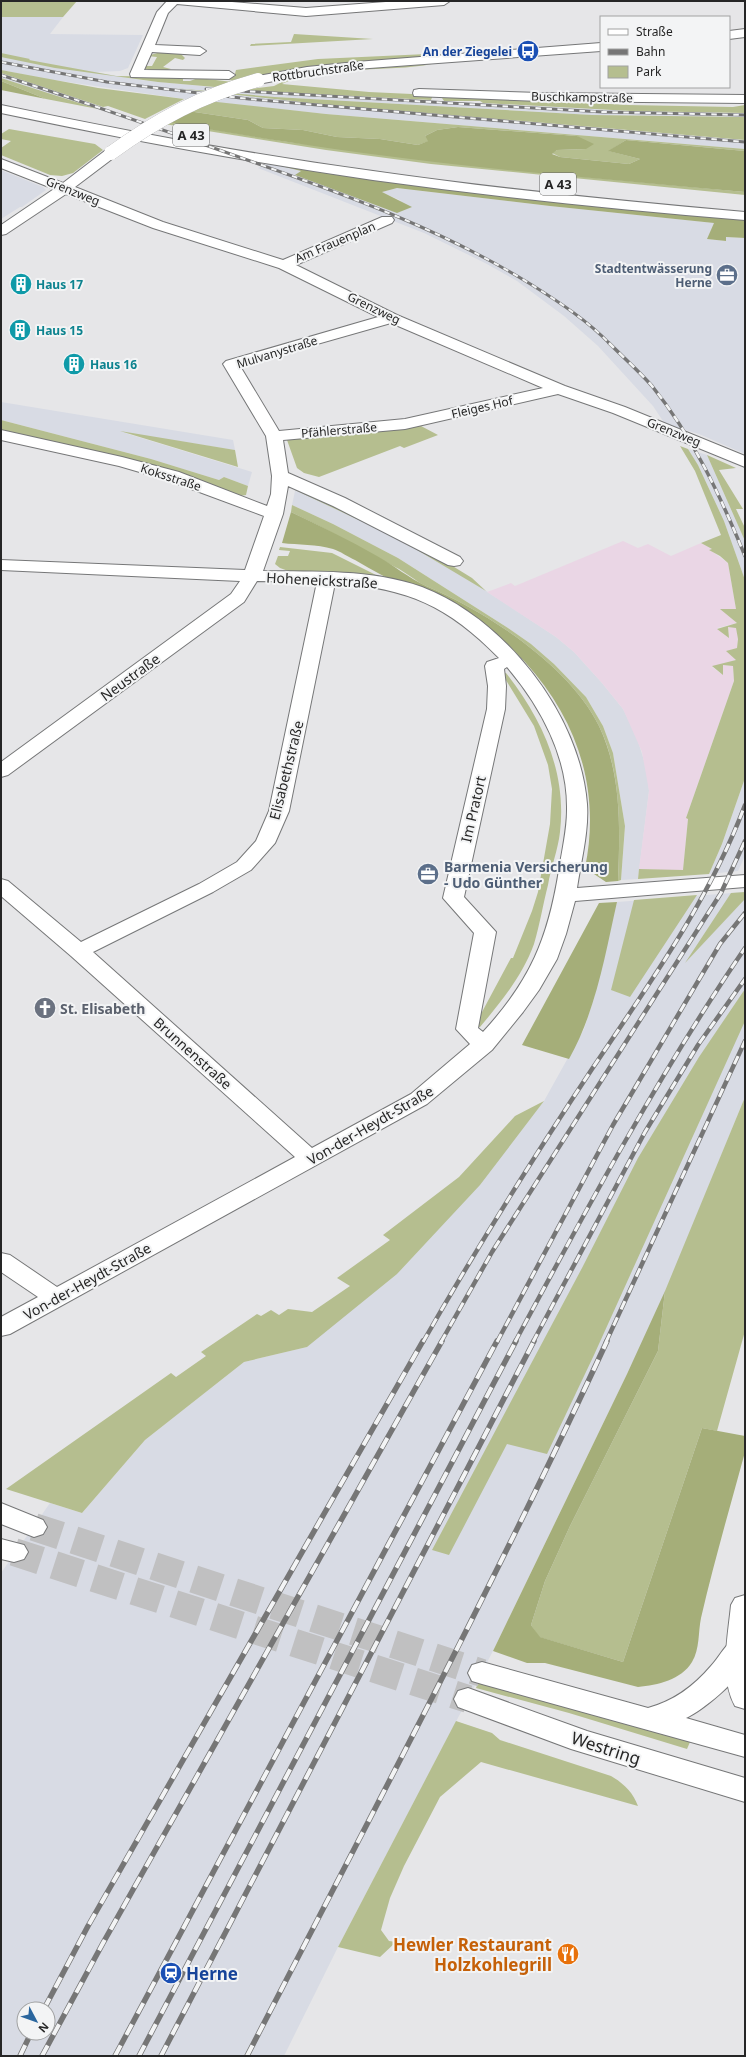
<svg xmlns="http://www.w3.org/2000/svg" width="746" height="2057" font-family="'Noto Sans',sans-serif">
<rect width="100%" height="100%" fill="#e6e6e8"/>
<path fill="#d8dbe4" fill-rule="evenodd" d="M1 17H63L50 34 143 35 128 68 120 71 95 72 140 80 242 90 345 96 631 111 745 113V117L592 115 275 97 189 90 472 118 745 140V149L326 114 184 99 47 79 1 70Z
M1 73 28 81 103 107 98 109 1 78Z
M269 163 301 171 296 175 343 191 402 201 381 192 397 188 550 206 715 223 708 239 726 241 725 237 745 238V454L699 434 665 424 653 406 598 346 564 316 517 281 485 263 424 233 258 168Z
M1 170 43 187 46 190 22 207H20L1 219Z
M1 402 233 440 235 450 125 433 252 472 248 486 224 477 219 480 151 459 1 420Z
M688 449 707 455 745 541V580L724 521 698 465Z
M295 491 307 494 397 538 468 579 556 637 574 652 602 683 623 709 636 735 647 770 649 791 638 879 621 880 625 826 613 753 603 726 586 697 554 664 531 644 508 628 398 558 333 524 292 505Z
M745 778V856L738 871 709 874 722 844Z
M745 892V1097L656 1315 627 1374 493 1651 338 1947 284 2056H1V1573L50 1503 82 1513 145 1440 244 1362 307 1347 544 1101 584 1029 594 998 617 902ZM24 2009H48V2033H24Z"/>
<path fill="#ead6e5" d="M623 541 638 548 648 544 671 556 701 543 712 549 710 550 728 563 736 609H721L737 623 717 628 729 638 728 627H736L738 638 737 648 727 651 736 660 712 667 723 675V665L733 666 734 681 686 818H688L683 871 639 869 649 791 642 752 623 709 602 683 574 652 556 637 487 592 511 583 515 586Z"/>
<path fill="#b5be8f" d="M1 1H77L63 17H1Z
M294 34 373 39 250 46 251 44 291 42Z
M164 51 180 53 185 58 183 60 175 58 163 67 171 69C163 72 152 73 144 68L143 66H152L157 57 147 56Z
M1 53 30 59 29 60 116 76 183 77V81H190L198 78 233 82 215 87 158 82 55 68 1 57Z
M427 54 449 55 318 65 275 72 237 81 202 77H234L236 70 318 59Z
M432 64C388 73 323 64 282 84L369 92 433 95 431 100 242 90 274 86 292 77 332 71Z
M1 70 98 88 184 99 145 119 108 106 103 107 1 73Z
M1 78 98 109 46 99 1 81Z
M173 88 275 97 592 115 745 117V140L311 103Z
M440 95 628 105 733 107 745 105V113L631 111 483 103 480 101H444Z
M208 101 326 114 745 149V151L626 140 609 151 640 159 629 164 560 157 552 153 557 150 586 149 577 136 458 127 437 130 425 136 429 141 418 145 380 139 337 137 303 130 263 128 248 120 188 111Z
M168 122 289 142 565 175 745 192V195L431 164 326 150 164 124Z
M9 129 95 144 103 150 73 173 62 176 50 175 1 155V148L11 141 1 139V134Z
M1 420 151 459 219 480 224 477 248 486 246 495 239 496 1 432Z
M421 426 438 435 404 448 400 446 319 477 304 473 297 468 287 440 304 436Z
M120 431 235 450 238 467Z
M680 446 688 449 698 465 724 521 745 580V778L722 844 709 874 638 879 639 869 683 870 688 819 686 818 734 681 733 666 723 665V675L712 666 736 660 726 651 737 648 738 639 736 628 728 627 729 638 717 629 737 623 720 609H736L728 563 720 556 709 550 712 549 701 543 721 535 695 471Z
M707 455 736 468 719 470 743 509H736L745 528V541Z
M295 490H306L446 562 472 578 486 591 397 538Z
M292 505 333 524 398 558 508 628 531 644 554 664 586 697 603 726 613 753 625 826 621 880 618 881C620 830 622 773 599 726 570 666 486 611 426 586 415 581 406 572 395 567 361 548 326 529 291 512Z
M280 547 332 553 384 579 291 572 280 568 275 564 278 556H288L290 551 279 550Z
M501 672 506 673C542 719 567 772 560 832 558 850 551 867 548 885 543 904 540 924 534 944 523 975 501 1002 480 1027L476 1026 479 1012H482L511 958H513L532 911 538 892 550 824 552 789 548 765 534 726Z
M745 892V899L685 963 731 893Z
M697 895 630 997 611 990 634 900Z
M745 989V1021L594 1355 547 1454 507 1444 449 1555 432 1550 582 1268 638 1158 699 1057Z
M745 1097V1331L717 1431 702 1428 623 1662 539 1637 531 1625 545 1581 570 1526 658 1351 665 1291Z
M544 1101 480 1185 397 1274 307 1347 244 1362 145 1440 82 1513 6 1489 171 1373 176 1377 206 1356 201 1352 257 1314 261 1316 271 1310 279 1315 288 1309 312 1312 350 1286 337 1278 390 1240 383 1235 459 1177 515 1116Z
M478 1683 690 1742 687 1749 569 1713 476 1688Z
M456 1721 492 1733 500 1740 611 1776C623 1783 633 1792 638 1806L481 1762 440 1797 404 1866 390 1898 381 1930 389 1941 396 1942 380 1957 338 1947Z"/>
<path fill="#a5ae79" d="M1 81 46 99 1 90Z
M188 111 248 120 263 128 303 130 337 137 380 139 418 145 428 141 425 136 437 130 458 127 577 136 594 144 586 149 557 150 552 154 560 157 629 164 640 159 608 151 626 140 745 151V192C593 178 439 166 288 142 248 136 208 129 168 122Z
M269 163 745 218V238L726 237V241L707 239 714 223 550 206 397 188 382 192 412 207 397 213 295 175 301 171Z
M291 512C320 526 349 540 377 556 393 565 409 578 426 586 486 611 570 666 599 726 622 774 620 830 618 881L606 882 585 868C601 791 578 720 525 662 513 650 501 636 487 627 463 612 434 601 408 588 390 580 372 570 355 560 348 557 340 551 333 549 317 544 298 545 282 543Z
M617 902C605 955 596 1011 569 1059L522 1045 599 903Z
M665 1291 658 1351 570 1526 545 1581 531 1625 540 1637 623 1662 702 1428 745 1436V1452C730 1507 714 1562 701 1618 698 1632 700 1649 692 1662 681 1680 658 1685 638 1687L545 1663H527L493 1651 627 1374Z"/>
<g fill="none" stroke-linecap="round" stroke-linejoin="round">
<path stroke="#c0c0c1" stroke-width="28" stroke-dasharray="28 14" stroke-linecap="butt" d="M34 1527 482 1673
M14 1552 468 1699"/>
<g stroke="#767778" stroke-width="2">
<path id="minor" d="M167 1H220L306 8 399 1H450L444 5 306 16 177 4 168 13 155 45 200 47 206 51 200 55 152 52 144 70 229 71 235 75 229 79 131 77 130 74 157 12Z
M745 29V37L729 39V31Z
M601 43V51L356 69 307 75 258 84 252 80 253 77 307 67 356 62Z
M419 89 540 93 745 95V103L540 101 414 96 413 93 414 90Z
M111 149 116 150 118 153 116 156 75 187 163 222 283 260 382 217H392L394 220 392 223 296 265 397 315 565 386 625 407 745 456V467L613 413 558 394 405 429 283 440 288 473 345 498 460 557 463 561 460 565 454 566 448 565 333 506 288 486 283 514 263 571C316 572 371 569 422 587 505 619 580 714 587 804 589 831 581 861 577 888L745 875V887L575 901 566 934 557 959 539 990 523 1012 492 1050 427 1104 10 1334 1 1336V1317L38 1297 1 1272V1253L10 1255 57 1287 295 1157 71 956 1 896V879L8 881 81 942 199 884 237 862 256 841 269 811 317 582 257 581 244 602 8 775 1 777V762L231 594 240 581 1 570V560L245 570 264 516 167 480 119 466 1 440V430L122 457 179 472 267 506 271 494 272 476 266 436 223 364 226 361 378 317 279 268 153 228 66 194 6 234 1 235V225L54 189 1 168V159L63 183 106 150ZM391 323 543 388 405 419 279 431 240 366ZM335 583C408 588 448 606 499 658L487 662 485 666 488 686 487 709 443 898 474 933 456 1029 470 1044 411 1094 312 1148 93 952 213 892 251 870 275 843 289 811ZM507 667C541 707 568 757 567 810 567 830 562 850 559 870 548 939 530 981 483 1032L478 1028 496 932 464 897 505 709 506 686 504 669Z
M745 1595V1709L735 1706C719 1677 728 1637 731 1605L735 1598Z"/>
</g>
<g stroke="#767778" stroke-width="2">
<path id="major" d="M1 1503 43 1520 47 1527 43 1534 34 1537 1 1524Z
M1 1539 24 1545 28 1552 24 1559 14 1562 1 1559Z
M741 1636 745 1638C745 1645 746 1656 745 1663 741 1679 702 1711 686 1718L745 1735V1757L482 1684 472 1681 468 1673 472 1665 482 1662 648 1708C674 1701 694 1686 711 1666 722 1654 726 1641 741 1636Z
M468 1688 587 1731 745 1778V1802L571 1749 458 1707 454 1699 458 1691Z"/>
</g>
<g stroke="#767778" stroke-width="2">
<path id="highway" d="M1 105C124 131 248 154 373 171 497 189 621 201 745 212V220C621 210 497 197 373 180 248 162 124 139 1 113Z"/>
</g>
<use href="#minor" fill="#fff" fill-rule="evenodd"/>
<use href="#major" fill="#fff" fill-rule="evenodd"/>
<use href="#highway" fill="#fff" fill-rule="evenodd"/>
<g stroke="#767676" stroke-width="3">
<path id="rail-far3" d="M1 62 107 82 249 99 745 142
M1 75C85 102 169 132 253 162 349 196 445 231 532 285 559 302 588 321 610 344
M206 89 603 112 745 115"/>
</g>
<g stroke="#767676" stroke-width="3.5">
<path id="rail-far2" d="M609 343C623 357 639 371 652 386 693 437 720 495 745 556"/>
</g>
<g stroke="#767676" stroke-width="4.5">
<path id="rail-far1" d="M423 1342C476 1249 533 1158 592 1069 649 984 709 901 745 805
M441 1342 492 1252 721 893 745 841
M497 1342 613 1125 720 944 745 913
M515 1342C587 1208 659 1074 745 948
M533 1342 645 1132 698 1045 745 979
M606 1342 745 1041"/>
</g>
<g stroke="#767676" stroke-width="5.5">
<path id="rail" d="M44 2009 88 1926 423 1341
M20 2056 31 2033
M42 2056 103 1943 442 1341
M115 2056 497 1341
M139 2056 516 1341
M161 2056 534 1341
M247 2056C369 1819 495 1583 607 1341"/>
</g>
<use href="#rail-far3" stroke="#f3f4f5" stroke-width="2" stroke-dasharray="5.5" stroke-linecap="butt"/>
<use href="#rail-far2" stroke="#f3f4f5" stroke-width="2.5" stroke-dasharray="7" stroke-linecap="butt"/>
<use href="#rail-far1" stroke="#f3f4f5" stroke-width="3" stroke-dasharray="9" stroke-linecap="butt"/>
<use href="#rail" stroke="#f3f4f5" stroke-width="4" stroke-dasharray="12" stroke-linecap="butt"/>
<g stroke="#767778" stroke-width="14" stroke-linecap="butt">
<path id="minor-bridge" d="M111 153C158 119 201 96 258 80"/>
</g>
<use href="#minor-bridge" stroke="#fff" stroke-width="14"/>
</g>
<defs>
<g id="bus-disc" transform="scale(1.15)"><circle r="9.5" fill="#1a4fb4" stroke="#f3f4f5"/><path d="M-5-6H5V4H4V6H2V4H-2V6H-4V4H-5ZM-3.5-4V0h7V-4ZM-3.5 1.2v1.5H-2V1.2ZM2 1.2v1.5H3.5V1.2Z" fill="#fff"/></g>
<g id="office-disc" transform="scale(1.15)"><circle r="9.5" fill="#5c6f8a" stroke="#f3f4f5"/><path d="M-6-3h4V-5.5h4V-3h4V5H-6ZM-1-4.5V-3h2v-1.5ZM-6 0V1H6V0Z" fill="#fff"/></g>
<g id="building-disc" transform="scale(1.15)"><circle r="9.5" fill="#0f9aa8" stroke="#f3f4f5"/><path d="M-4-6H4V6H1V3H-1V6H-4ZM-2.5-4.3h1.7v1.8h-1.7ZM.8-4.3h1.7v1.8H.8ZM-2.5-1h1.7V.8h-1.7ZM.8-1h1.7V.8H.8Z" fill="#fff"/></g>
<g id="church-disc" transform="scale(1.15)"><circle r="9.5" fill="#6b7280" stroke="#f3f4f5"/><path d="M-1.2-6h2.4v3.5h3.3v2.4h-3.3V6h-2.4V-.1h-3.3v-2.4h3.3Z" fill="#fff"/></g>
<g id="restaurant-disc" transform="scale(1.15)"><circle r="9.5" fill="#e8710a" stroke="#f3f4f5"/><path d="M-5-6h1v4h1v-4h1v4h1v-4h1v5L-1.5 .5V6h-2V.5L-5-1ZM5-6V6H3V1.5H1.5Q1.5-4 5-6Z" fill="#fff"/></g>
<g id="station-disc" transform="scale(1.15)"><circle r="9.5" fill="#1a4fb4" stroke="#f3f4f5"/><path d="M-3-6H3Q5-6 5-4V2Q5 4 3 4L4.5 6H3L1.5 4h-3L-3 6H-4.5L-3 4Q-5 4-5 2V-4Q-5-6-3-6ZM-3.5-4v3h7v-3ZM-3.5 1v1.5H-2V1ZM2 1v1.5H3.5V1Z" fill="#fff"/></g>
</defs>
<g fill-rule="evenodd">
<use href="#bus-disc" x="528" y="51"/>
<use href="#office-disc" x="727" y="275"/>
<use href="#building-disc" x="21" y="284"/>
<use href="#building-disc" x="20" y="330"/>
<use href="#building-disc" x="74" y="364"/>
<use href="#office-disc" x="428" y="874"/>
<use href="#church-disc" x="45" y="1008"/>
<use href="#restaurant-disc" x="568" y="1954"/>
<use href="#station-disc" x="171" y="1973"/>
</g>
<g text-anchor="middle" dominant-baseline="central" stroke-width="4" stroke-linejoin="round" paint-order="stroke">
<g font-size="12" font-weight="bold" fill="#164399" stroke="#f3f4f5" text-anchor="end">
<text x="512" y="51">An der Ziegelei</text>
</g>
<g font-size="12" fill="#262626" stroke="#f3f4f5">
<text transform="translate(318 71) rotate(-8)">Rottbruchstraße</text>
<text transform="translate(582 97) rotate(1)">Buschkampstraße</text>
<text transform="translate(73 191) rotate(22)">Grenzweg</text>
<text transform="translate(335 242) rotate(-23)">Am Frauenplan</text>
<text transform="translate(374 308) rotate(26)">Grenzweg</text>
<text transform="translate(277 352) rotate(-17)">Mulvanystraße</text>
<text transform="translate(482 407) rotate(-13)">Fleiges Hof</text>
<text transform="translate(339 430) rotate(-5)">Pfählerstraße</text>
<text transform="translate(674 432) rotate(22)">Grenzweg</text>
<text transform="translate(171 477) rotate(18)">Koksstraße</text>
</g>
<g font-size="12" font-weight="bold" fill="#4e5e75" stroke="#f3f4f5" text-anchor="end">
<text x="712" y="268">Stadtentwässerung<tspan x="712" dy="14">Herne</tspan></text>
</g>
<g font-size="12" font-weight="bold" fill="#0d838f" stroke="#f3f4f5" text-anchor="start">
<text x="36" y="284">Haus 17</text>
<text x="36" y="330">Haus 15</text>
<text x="90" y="364">Haus 16</text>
</g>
<g fill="#f3f4f5" stroke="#646464" stroke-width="1">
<rect x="173" y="124" width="36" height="22" rx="3"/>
<rect x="540" y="173" width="36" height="22" rx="3"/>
</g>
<g font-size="13" font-weight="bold" fill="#262626">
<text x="191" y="135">A 43</text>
<text x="558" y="184">A 43</text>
</g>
<g font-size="14" fill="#262626" stroke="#f3f4f5">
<text transform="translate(322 580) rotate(3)">Hoheneickstraße</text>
<text transform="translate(130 677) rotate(-36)">Neustraße</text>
<text transform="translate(286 770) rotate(-76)">Elisabethstraße</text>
<text transform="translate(473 809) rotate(-77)">Im Pratort</text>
<text transform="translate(193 1053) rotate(42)">Brunnenstraße</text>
<text transform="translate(370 1125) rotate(-30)">Von-der-Heydt-Straße</text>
<text transform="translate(87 1281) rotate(-29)">Von-der-Heydt-Straße</text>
</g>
<g font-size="14" font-weight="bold" fill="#4e5e75" stroke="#f3f4f5" text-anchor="start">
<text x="444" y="866">Barmenia Versicherung<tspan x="444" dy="16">- Udo Günther</tspan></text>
</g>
<g font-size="14" font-weight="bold" fill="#5b616d" stroke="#f3f4f5" text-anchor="start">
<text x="60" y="1008">St. Elisabeth</text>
</g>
<g font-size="17" fill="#262626" stroke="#f3f4f5">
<text transform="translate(606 1748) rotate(18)">Westring</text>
</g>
<g font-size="17" font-weight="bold" fill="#c56008" stroke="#f3f4f5" text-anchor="end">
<text x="552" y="1944">Hewler Restaurant<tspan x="552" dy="20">Holzkohlegrill</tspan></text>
</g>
<g font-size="17" font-weight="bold" fill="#164399" stroke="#f3f4f5" text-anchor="start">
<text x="186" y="1973">Herne</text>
</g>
</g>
<rect width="746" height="2057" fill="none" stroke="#262626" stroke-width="4"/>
<rect x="600" y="16" width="130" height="72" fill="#f3f4f5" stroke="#a1a2a2"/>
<rect x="608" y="29" width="20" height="6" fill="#ffffff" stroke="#a1a2a2"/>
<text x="636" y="36" font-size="12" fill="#262626">Straße</text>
<rect x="608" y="49" width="20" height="6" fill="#767676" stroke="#a1a2a2"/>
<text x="636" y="56" font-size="12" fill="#262626">Bahn</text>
<rect x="608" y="66" width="20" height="12" fill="#b5be8f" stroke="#a1a2a2"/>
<text x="636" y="76" font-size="12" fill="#262626">Park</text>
<g transform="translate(36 2021) rotate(131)"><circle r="19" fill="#f3f4f5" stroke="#a1a2a2"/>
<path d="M0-3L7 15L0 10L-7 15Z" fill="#2a669e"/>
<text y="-6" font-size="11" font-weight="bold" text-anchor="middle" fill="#262626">N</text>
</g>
</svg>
